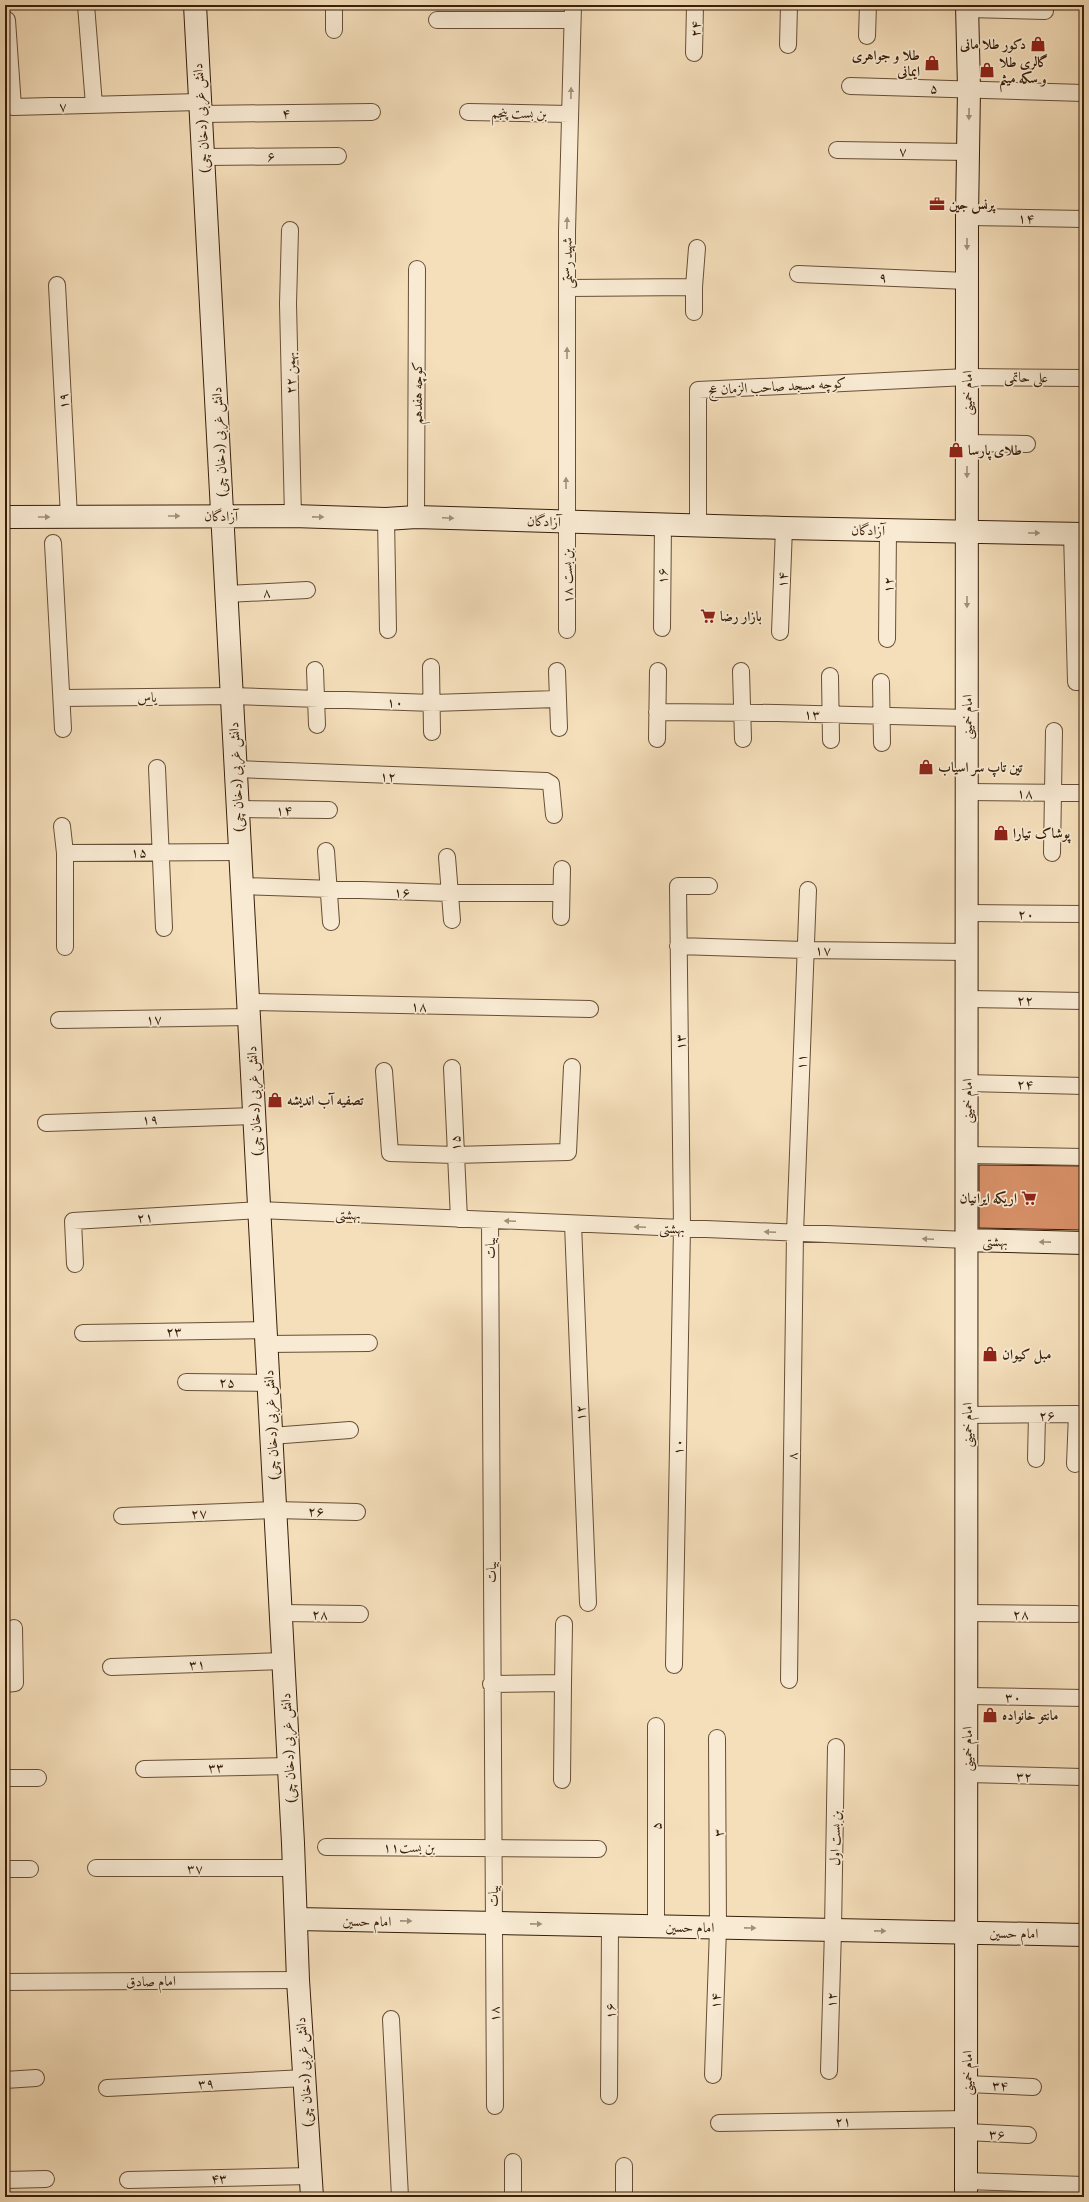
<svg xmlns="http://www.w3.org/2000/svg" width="1089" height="2202" font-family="'Gentium Book Plus',Amiri,serif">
<rect width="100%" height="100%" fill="#f5dfbb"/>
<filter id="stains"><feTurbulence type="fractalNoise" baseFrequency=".005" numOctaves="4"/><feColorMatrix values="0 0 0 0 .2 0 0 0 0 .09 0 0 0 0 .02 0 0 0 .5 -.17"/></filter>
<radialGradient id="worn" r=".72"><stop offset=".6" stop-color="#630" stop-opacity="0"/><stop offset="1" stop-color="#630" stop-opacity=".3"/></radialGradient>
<path fill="#d79068" stroke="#381f0a" d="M979 1165 1084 1166V1230L979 1228Z"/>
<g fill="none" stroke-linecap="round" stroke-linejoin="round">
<g stroke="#674f36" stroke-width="18">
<path id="street" d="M86 5 94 105
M967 9 1045 11
M7 20 13 107 199 102
M437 20H572
M334 30V5
M867 36 868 5
M788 45 789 5
M694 53 695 5
M850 86 1084 93
M468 112 570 114
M201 114 372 112
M837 150 968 152
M204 157 338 156
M967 217 1084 219
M290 230 288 304 293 516
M798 274 967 281
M57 285 69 517
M568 288 694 287
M694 312V287L697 248
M967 443 1027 444
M416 517 417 269
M386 519 388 630
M698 525V390L967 377 1084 378
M1072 533 1076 682H1084
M53 543 63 729
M227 594 307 590
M662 628 663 524
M567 630V231L573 5
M780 632 784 528
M887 639 888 531
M431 667 432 732
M315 670 317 725
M557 671 559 728
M741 671 743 739
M830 676 831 740
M881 682 882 743
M62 698 232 696 433 703 558 699
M657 712 777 713 967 718
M657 739 658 671
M157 768 164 928
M236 769 546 781 551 784 554 815
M967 792 1084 793
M239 809 329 810
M62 826 65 853 240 852
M326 851 331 922
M65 853V947
M1052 853 1054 731
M447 857 452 920
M243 886 450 893H561
M968 913 1084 914
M561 917 562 869
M678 946 805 950 967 952
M967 999 1084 1001
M248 1002 590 1009
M59 1020 249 1017
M452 1068 459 1219
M384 1071 390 1153 455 1155 568 1152 572 1067
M967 1083 1084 1086
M46 1123 254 1116
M967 1155 1084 1157
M490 1220 495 2106
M573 1224 588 1603
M75 1264 73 1221 259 1210 967 1240
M83 1333 266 1330
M266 1344 369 1343
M186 1382 269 1383
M967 1415 1077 1414 1075 1464
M271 1436 350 1430
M1036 1459 1037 1415
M122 1516 275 1510 357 1512
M281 1613 360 1614
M967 1613 1076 1614
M674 1665 682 1228 678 886H709
M111 1667 283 1661
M789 1680 795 1233 808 890
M5 1684 15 1683 14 1628
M491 1684 563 1683 564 1624
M967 1696 1084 1698
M144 1769 289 1766
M967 1774 1082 1777
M5 1778H38
M562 1780 563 1683
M326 1847 598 1849
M96 1868H294
M5 1869H30
M656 1926V1726
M5 1982 298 1980
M391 2019 400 2197
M829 2071 833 1930 836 1747
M713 2075 718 1928 717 1738
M5 2080 36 2078
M967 2084 1033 2087
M107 2088 305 2078
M609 2096 610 1925
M719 2123 967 2119
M966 2132 1028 2135
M513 2162V2197
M624 2166V2197
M5 2180 46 2179
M128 2180 311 2176
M966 2181 1084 2185"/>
</g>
<g stroke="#381f0a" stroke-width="24">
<path id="secondary" d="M195 5 293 1843 298 1980 312 2197
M5 517 293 516 386 519 416 517 784 528 1084 534
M967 1240 1084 1243
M297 1919 1084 1935
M966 2197 967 217 969 89 967 5"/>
</g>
<use href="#street" stroke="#f8ead3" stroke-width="16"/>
<use href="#secondary" stroke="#f8ead3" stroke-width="22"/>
</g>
<defs><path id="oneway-solid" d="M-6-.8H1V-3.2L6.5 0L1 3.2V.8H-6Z"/></defs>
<g fill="#a28f79">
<use href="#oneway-solid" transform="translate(571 93) rotate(-89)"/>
<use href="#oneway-solid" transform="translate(969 114) rotate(91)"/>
<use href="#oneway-solid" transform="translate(567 223) rotate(-88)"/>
<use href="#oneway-solid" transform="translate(967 244) rotate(90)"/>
<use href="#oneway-solid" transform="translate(567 353) rotate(-90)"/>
<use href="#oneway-solid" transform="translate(967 472) rotate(90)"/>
<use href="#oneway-solid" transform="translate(566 483) rotate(-90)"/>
<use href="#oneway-solid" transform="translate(174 516)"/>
<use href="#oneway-solid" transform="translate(44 517)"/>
<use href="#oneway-solid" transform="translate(318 517) rotate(1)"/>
<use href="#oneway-solid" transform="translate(448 518) rotate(2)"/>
<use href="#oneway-solid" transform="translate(1034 533)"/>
<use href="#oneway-solid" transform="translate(967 602) rotate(90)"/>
<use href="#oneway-solid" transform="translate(510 1221) rotate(-178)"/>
<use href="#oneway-solid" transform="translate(640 1227) rotate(-178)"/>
<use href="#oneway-solid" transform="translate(770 1232) rotate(-178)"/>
<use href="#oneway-solid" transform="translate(928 1239) rotate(-178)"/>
<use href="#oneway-solid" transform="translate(1045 1242) rotate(-179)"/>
<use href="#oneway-solid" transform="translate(406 1921) rotate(1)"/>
<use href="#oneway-solid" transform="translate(536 1924) rotate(1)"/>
<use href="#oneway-solid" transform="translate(750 1928) rotate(1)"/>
<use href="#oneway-solid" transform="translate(880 1931) rotate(1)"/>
</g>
<defs>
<g id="shop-bare" transform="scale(1.2)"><path d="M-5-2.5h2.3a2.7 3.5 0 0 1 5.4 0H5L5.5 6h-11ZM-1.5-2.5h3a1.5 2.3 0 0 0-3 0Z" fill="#8f2418" stroke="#f8ead3" stroke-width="2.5" paint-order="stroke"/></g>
<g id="office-bare" transform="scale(1.2)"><path d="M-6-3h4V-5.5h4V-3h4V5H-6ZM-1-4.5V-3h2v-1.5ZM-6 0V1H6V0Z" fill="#8f2418" stroke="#f8ead3" stroke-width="2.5" paint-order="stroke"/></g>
<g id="supermarket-bare" transform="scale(1.2)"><path d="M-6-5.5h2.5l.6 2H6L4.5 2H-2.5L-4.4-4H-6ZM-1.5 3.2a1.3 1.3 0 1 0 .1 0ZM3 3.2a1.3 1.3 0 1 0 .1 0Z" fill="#8f2418" stroke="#f8ead3" stroke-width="2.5" paint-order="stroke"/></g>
</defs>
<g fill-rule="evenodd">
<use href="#shop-bare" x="1038" y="44"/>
<use href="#shop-bare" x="932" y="63"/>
<use href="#shop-bare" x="987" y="70"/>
<use href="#office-bare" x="937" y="204"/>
<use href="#shop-bare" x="956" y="450"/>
<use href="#supermarket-bare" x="708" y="616"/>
<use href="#shop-bare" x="926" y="767"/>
<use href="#shop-bare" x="1001" y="833"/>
<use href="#shop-bare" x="275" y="1100"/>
<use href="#supermarket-bare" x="1029" y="1198"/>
<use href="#shop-bare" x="990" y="1354"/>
<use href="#shop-bare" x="990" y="1715"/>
</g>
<g text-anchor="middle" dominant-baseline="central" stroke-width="3.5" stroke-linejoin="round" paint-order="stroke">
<g font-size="14" fill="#381f0a" stroke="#f8ead3">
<text transform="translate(695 29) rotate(-88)">۲۴</text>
<text transform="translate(934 88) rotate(2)">۵</text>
<text transform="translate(63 106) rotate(-2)">۷</text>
<text transform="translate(286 113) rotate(-1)">۴</text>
<text transform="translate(519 113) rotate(1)">بن بست پنجم</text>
<text transform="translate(201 118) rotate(-94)">دانش غربی (دخان چی)</text>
<text transform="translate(903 151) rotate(1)">۷</text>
<text x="271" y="156">۶</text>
<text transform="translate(1026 218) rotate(1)">۱۴</text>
<text transform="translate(567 263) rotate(-91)">شهید رستمی</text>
<text transform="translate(883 277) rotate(2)">۹</text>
<text transform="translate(290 373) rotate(-91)">۲۲ بهمن</text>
<text transform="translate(1026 377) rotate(1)">علی حاتمی</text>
<text transform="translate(777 386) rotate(-3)">کوچه مسجد صاحب الزمان عج</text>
<text transform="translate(417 393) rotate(-90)">کوچه هفدهم</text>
<text transform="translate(967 393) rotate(-90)">امام خمینی</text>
<text transform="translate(63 401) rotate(-93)">۱۹</text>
<text transform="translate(219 442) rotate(-93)">دانش غربی (دخان چی)</text>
<text x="221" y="516">آزادگان</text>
<text transform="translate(544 521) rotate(2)">آزادگان</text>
<text transform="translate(868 530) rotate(1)">آزادگان</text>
<text transform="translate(567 576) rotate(-91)">بن بست ۱۸</text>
<text transform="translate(662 576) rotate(-90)">۱۶</text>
<text transform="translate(782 580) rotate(-88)">۱۴</text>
<text transform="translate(888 585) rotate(-89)">۱۲</text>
<text transform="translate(267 592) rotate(-2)">۸</text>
<text transform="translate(147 697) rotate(-1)">یاس</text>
<text transform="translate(395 702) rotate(1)">۱۰</text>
<text transform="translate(812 714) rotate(1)">۱۳</text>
<text transform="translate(967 717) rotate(-90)">امام خمینی</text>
<text transform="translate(388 776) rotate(2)">۱۲</text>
<text transform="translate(236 777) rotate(-93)">دانش غربی (دخان چی)</text>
<text transform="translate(1025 793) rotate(1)">۱۸</text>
<text x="284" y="810">۱۴</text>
<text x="139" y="852">۱۵</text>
<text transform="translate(402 892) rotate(1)">۱۶</text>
<text transform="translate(1026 914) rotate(1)">۲۰</text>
<text transform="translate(823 950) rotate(1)">۱۷</text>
<text transform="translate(1025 1000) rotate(1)">۲۲</text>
<text transform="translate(419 1006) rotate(1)">۱۸</text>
<text transform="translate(154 1019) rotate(-1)">۱۷</text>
<text transform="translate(680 1042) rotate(-91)">۱۳</text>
<text transform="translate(801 1062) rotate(-88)">۱۱</text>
<text transform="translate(1025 1084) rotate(1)">۲۴</text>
<text transform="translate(254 1101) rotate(-93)">دانش غربی (دخان چی)</text>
<text transform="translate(967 1101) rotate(-90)">امام خمینی</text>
<text transform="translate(150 1119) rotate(-2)">۱۹</text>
<text transform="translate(455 1143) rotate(-92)">۱۵</text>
<text transform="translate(348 1214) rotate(2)">بهشتی</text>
<text transform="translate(145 1217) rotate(-3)">۲۱</text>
<text transform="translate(672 1228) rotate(2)">بهشتی</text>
<text transform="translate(995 1241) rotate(1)">بهشتی</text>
<text transform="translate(490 1248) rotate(-90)">بیات</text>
<text transform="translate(174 1331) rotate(-1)">۲۳</text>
<text transform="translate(227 1382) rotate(1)">۲۵</text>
<text transform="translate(580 1413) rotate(-92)">۱۲</text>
<text transform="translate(1047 1415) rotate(-1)">۲۶</text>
<text transform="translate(271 1425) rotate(-93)">دانش غربی (دخان چی)</text>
<text transform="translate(967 1425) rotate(-90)">امام خمینی</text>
<text transform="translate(678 1447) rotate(-89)">۱۰</text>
<text transform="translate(792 1456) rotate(-89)">۸</text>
<text transform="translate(316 1511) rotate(1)">۲۶</text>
<text transform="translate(199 1513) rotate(-2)">۲۷</text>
<text transform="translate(491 1572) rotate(-90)">بیات</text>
<text transform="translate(320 1614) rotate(1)">۲۸</text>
<text x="1021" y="1614">۲۸</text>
<text transform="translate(197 1664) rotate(-2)">۳۱</text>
<text transform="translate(1013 1697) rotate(1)">۳۰</text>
<text transform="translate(288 1748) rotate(-93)">دانش غربی (دخان چی)</text>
<text transform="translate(967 1749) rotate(-90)">امام خمینی</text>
<text transform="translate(216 1767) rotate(-1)">۳۳</text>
<text transform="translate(1024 1776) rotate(2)">۳۲</text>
<text transform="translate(656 1826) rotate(-90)">۵</text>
<text transform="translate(718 1833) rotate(-90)">۳</text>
<text transform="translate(835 1838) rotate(-89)">بن بست اول</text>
<text x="409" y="1847">بن بست۱۱</text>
<text x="195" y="1868">۳۷</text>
<text transform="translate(493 1896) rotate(-90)">بیات</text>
<text transform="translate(367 1921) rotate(1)">امام حسین</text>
<text transform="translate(690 1927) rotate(1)">امام حسین</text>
<text transform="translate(1014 1933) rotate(1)">امام حسین</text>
<text transform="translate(151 1981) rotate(-1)">امام صادق</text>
<text transform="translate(831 2000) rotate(-88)">۱۲</text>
<text transform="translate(715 2001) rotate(-88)">۱۴</text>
<text transform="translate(610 2011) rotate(-90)">۱۶</text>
<text transform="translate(494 2014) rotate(-91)">۱۸</text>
<text transform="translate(304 2072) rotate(-94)">دانش غربی (دخان چی)</text>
<text transform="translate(967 2073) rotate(-90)">امام خمینی</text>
<text transform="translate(206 2083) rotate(-3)">۳۹</text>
<text transform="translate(1000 2085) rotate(2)">۳۴</text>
<text transform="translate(843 2121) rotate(-1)">۲۱</text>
<text transform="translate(997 2134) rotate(3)">۳۶</text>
<text transform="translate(219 2178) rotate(-1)">۴۳</text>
</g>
<g font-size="14" font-weight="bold" fill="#381f0a" stroke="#f8ead3" text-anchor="start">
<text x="1026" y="44" text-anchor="end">دکور طلا مانی</text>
<text x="920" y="55" text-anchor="end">طلا و جواهری<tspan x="920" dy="16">ایمانی</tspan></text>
<text x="999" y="62">گالری طلا<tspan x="999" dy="16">و سکه میثم</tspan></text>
<text x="949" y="204">پرنس جین</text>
<text x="968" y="450">طلای پارسا</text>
<text x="720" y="616">بازار رضا</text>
<text x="938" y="767">تین تاپ سر اسیاب</text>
<text x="1013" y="833">پوشاک تیارا</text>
<text x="287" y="1100">تصفیه آب اندیشه</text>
<text x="1017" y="1198" text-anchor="end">اریکه ایرانیان</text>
<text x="1002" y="1354">مبل کیوان</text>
<text x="1002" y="1715">مانتو خانواده</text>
</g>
</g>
<rect width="1089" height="2202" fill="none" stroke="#f5dfbb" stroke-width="20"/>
<rect x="6" y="6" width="1077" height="2190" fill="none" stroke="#381f0a" stroke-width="2"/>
<rect x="10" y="10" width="1069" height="2182" fill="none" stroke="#381f0a"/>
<rect width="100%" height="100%" filter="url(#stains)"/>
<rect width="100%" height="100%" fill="url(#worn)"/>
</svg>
